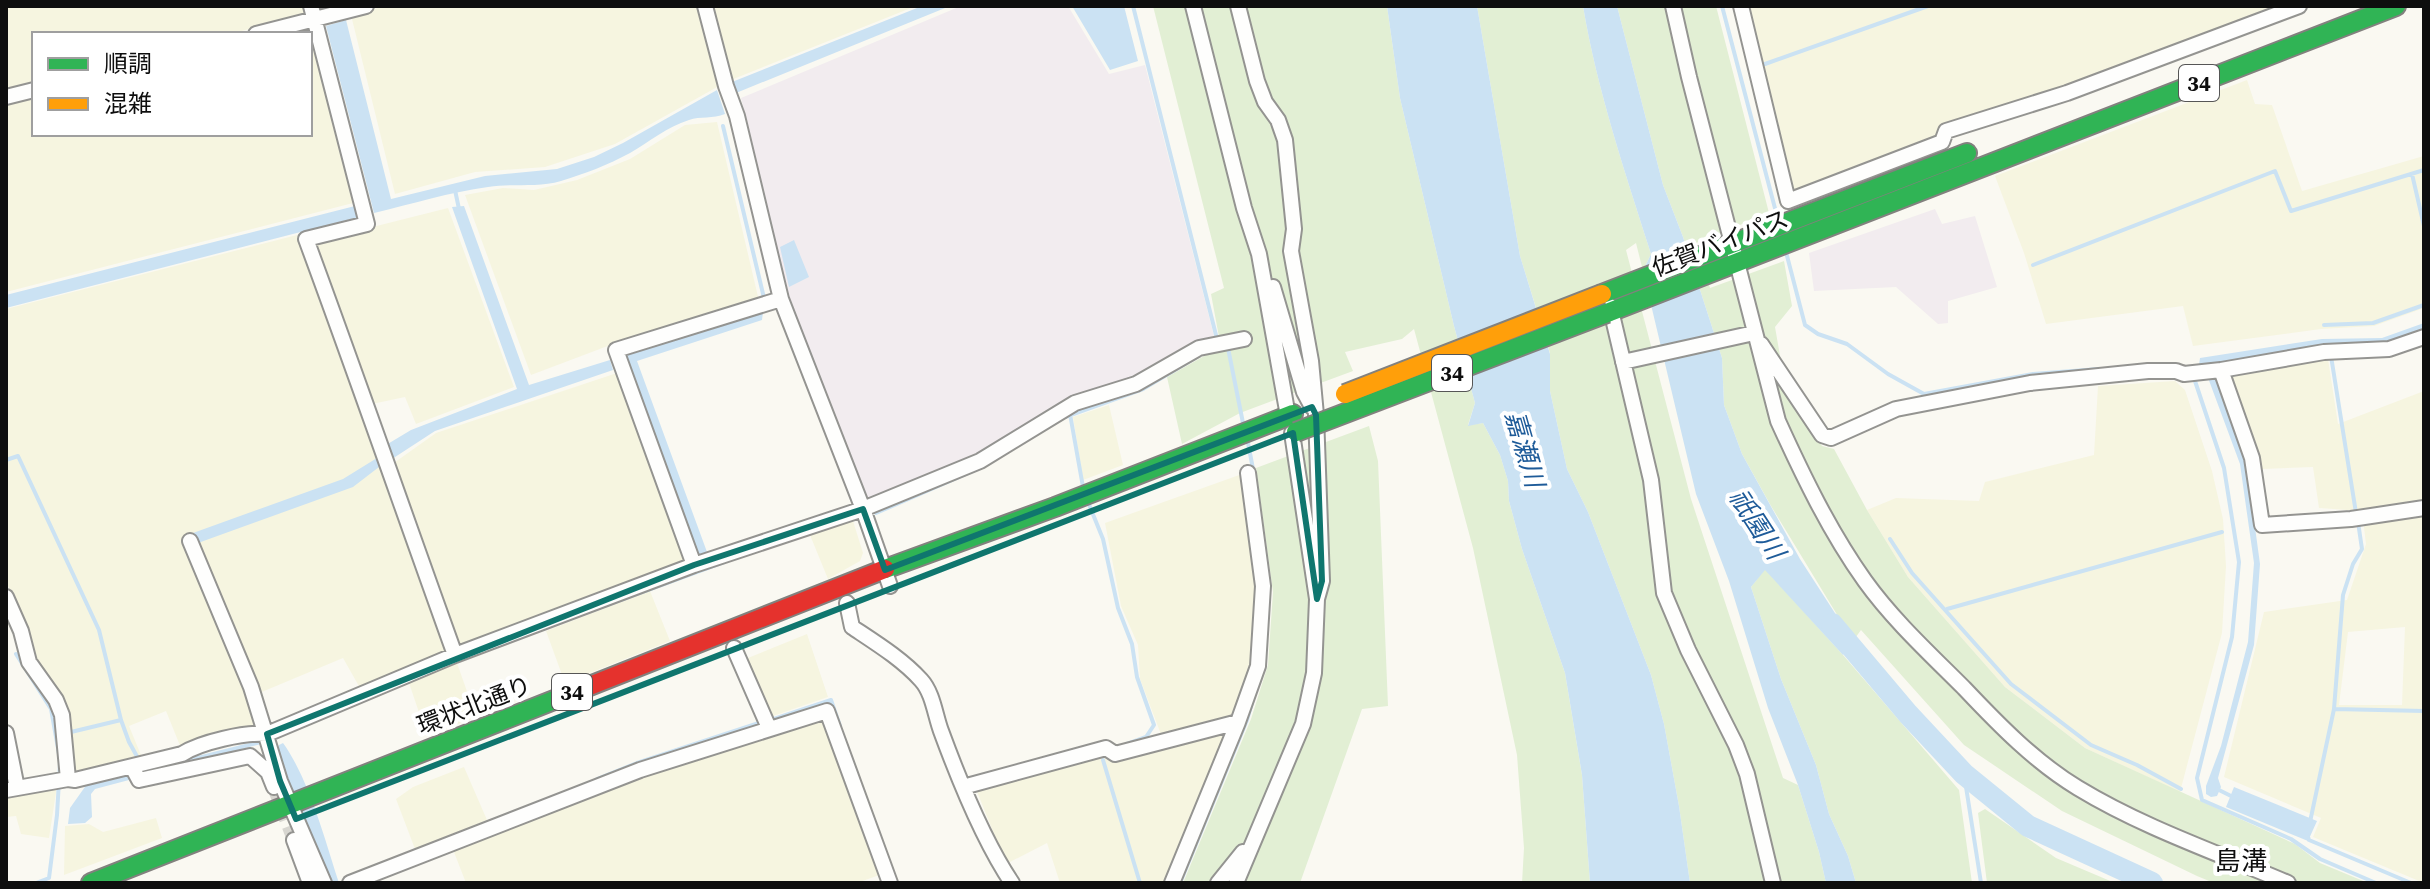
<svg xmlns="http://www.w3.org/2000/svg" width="2430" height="889" font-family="'Source Serif 4','Noto Sans JP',serif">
<rect width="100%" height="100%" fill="#faf9f2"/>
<path fill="#f2ecef" d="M961 6H1068L1109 74 1145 65 1214 336 1196 343 1129 380 976 458 869 501 789 298 741 98Z
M1935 209 1942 224 1975 216 1997 287 1948 301V323L1938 324 1896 287 1814 291 1809 253Z"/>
<path fill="#f6f5e0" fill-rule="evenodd" d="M6 6H306L308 14 230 34H34V83L6 90Z
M385 6H698L719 86 615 144 545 167 475 172 395 194 351 15Z
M712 6H916L731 80Z
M1745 6H2285L2062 90 1942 124 1930 144 1791 196Z
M312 27 357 202 6 292V103L34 96V134H310V34H284Z
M2247 80 2255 104 2272 105 2302 191 2424 156V308L2374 326 2321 329 2193 346 2183 306 2046 324 2024 253 1995 176Z
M717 122 759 301 613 344 531 375 465 195 503 188 534 190 577 180 630 159 685 125Z
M448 208 514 387 416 424 405 397 372 404 313 242Z
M301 234 450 652 360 688 343 658 250 697 259 725 181 748 166 711 129 726 143 760 80 774 74 769 66 704 35 659 26 628 6 581V309Z
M2328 359 2338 424 2424 391V883L2313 837 2321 818 2224 777 2264 612 2347 600 2366 544 2362 511 2319 508 2313 467 2262 469 2226 375ZM2405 627 2402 705H2339L2348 632Z
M617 373 687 561 458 646 391 465 436 433Z
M2175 381 2185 390 2212 471 2223 519 2226 566 2222 633 2180 792 2085 748 2005 687 1908 577 1867 510 1896 498 1979 501 1985 482 2094 455 2098 386Z
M1109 405 1123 465 1083 480 1073 417Z
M1242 474 1258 589 1251 667 1236 717 1162 737 1140 679 1138 645 1121 606 1105 523Z
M853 521 863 553 860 561 828 579 810 535Z
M650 591 670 641 565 683 546 631Z
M807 634 828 697 770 717 743 660Z
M457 663 476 717 427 736 409 683Z
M826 717 882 874 857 883H466L452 847 643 773Z
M1231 730 1166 883H1060L1047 843 1006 864 976 789 1100 755 1111 762Z
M464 767 487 820 415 849 396 799 413 787Z
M57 786 49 838 21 834 16 816 6 817V795Z
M156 818 162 838 64 875 65 826 89 824 103 832Z"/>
<path fill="#e2efd4" d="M1153 6H1387L1400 98 1454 326 1475 403 1468 425 1483 423 1500 455 1508 481 1509 501 1522 549 1565 673 1582 775 1590 883H1522L1524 848 1517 755 1473 548 1414 329 1402 339 1345 352 1353 371 1240 413 1182 444 1167 377 1206 355 1219 337 1211 294 1224 288Z
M1477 6H1583C1597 90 1625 172 1651 254L1643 271 1636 243 1626 250 1691 499 1783 778 1798 785 1819 852 1826 883H1690L1679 806 1664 724 1651 675 1588 512 1567 469 1550 391V353L1520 256Z
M1617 6H1716L1769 213 1696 243 1710 288 1784 261 1792 306 1775 327 1786 390 1822 446 1834 449 1867 510 1908 577 2005 687 2085 748 2295 844 2320 863 2368 883H2214L2197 876 2062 811 1964 745 1861 630 1853 641 1771 506 1742 454 1724 405 1722 358 1683 237 1663 185Z
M1369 426 1378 461 1388 706 1362 709 1300 883H1183L1251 719 1268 665 1273 592 1256 468Z
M1765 569 1843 655 1959 790 1972 883H1856L1848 856 1829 814 1816 765 1781 679 1751 587Z
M1985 809 2056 858 2115 883H1987L1978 813Z"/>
<path fill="#cbe2f3" d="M922 6H950L736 93 732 82Z
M1072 6H1124L1138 61 1110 70Z
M1387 6H1477L1520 256 1550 354V391L1567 469 1588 512 1651 675 1664 724 1679 806 1690 883H1590L1582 775 1565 673 1522 549 1509 501 1508 481 1500 455 1483 423 1468 426 1475 403 1454 326 1400 98Z
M1583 6H1617L1663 185 1683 237 1722 358 1724 405 1742 454 1800 559 1853 641 1843 655 1765 570 1751 587 1781 679 1816 765 1829 814 1848 856 1856 883H1826L1819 852 1798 785 1768 708 1729 581 1696 494 1643 271 1651 254C1625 172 1597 90 1583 6Z
M346 20 391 199 485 176 557 169 594 157 623 143 717 90 725 114C713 119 700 116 689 120 667 127 649 142 630 153 608 165 584 174 561 181 537 188 513 183 488 187 450 192 412 204 374 213L326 26Z
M355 206 359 217 6 308V295Z
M464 206 529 385 610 360 613 370 435 431 392 459 386 445 411 430 517 389 452 207Z
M794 240 809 277 789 287 780 247Z
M763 312 762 320 637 361 707 552 698 556 625 356Z
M2424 323V330L2388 342 2323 344 2215 364 2216 377 2246 461 2260 564 2254 645 2218 778 2221 787 2217 796 2211 797 2206 794V786L2221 746 2248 642 2254 563 2240 464 2204 367 2199 365 2200 358 2322 339 2382 338Z
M377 458 379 467 353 487 198 543 193 533 343 479Z
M283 743C309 779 325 840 339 883H330L288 786 278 750 279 745Z
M129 775V780L95 789 91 794 92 817 85 823 68 824 70 808 87 784Z
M2234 787 2317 821 2308 841 2226 807Z"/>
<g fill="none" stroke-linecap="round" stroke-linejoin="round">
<path stroke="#cbe2f3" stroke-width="4" d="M1133 6 1218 343
M1722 6 1777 216
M1765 64 1928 6
M723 126 764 298
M2412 174 2424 226
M455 190 459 209
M1786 252 1805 325 1818 334 1847 344 1888 374 1924 394 2033 374 2099 369
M2033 265 2275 171 2291 211 2424 170
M2324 325 2373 323 2424 305
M1225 349 1228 348 1243 423
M2331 356 2356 513
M2194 378 2224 468 2239 562 2232 637 2197 778 2202 800 2291 839 2320 859 2376 883
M1070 414 1083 487
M1065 417 1143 389 1205 352
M1248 443 1254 474
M6 460 18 456 99 630 121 720 129 742 139 760
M1088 502 1103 539 1118 608 1132 644 1137 677 1154 725 1146 737 1127 744
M876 513 982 467
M1890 539 1912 573 2011 684 2091 745 2137 765 2181 789
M1947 609 2222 532
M593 610 724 562
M16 654 51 709 59 754
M2334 709 2424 711
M771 720 831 700 840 726
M71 732 121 720
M1103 760 1140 883
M144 768 146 771 265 741
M1964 774 1981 883
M597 779 637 763 762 722
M2217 789 2235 798
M2310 822 2334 709 2343 595 2353 564 2362 549 2358 522
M2308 837 2309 840 2411 883
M36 883 49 878 57 815 60 763
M1180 883 1247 720 1254 696"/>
<path stroke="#cbe2f3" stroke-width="22" d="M1832 624 1908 714 1964 774 2028 826 2152 883"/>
<path stroke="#d7d6d0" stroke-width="14" stroke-dasharray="14 7" stroke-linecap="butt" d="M274 787 294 840"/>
<g stroke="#949491" stroke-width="18">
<path id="street" d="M311 6 367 224 306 239C357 377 405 516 455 655
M705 6 726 86 737 116 781 299 863 509 890 586
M1193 6 1244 208 1259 254 1288 416
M1238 6 1257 81 1265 102 1278 120 1285 140 1294 229 1291 251 1311 361 1316 415 1322 581 1317 599
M1673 6 1689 77 1778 421C1803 476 1830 532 1865 581 1893 620 1930 654 1964 688 1999 725 2035 762 2078 788 2144 828 2218 853 2288 883
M1741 6 1788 201 1942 142 1946 131 2067 93 2299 6
M256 34 366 6
M6 97 34 90
M1273 287 1304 392 1312 407
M1610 306 1651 480 1664 593 1688 650 1736 745 1747 774 1773 883
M1761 344 1822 435 1831 438 1896 409 2030 383 2148 371H2176L2184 374 2221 370 2324 352 2389 349 2424 337
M1623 362 1754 333
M2221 370 2252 458 2262 525 2351 519 2424 508
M190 541 251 687 280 781 324 883
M694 565 616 350 781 299
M6 597 21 631 29 662 56 700 62 715 68 779 75 780 182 754C201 742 245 732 267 734L455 655 694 565 863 509 980 461 1075 403 1136 384 1199 348 1244 339
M847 603 852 627C876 643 902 659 921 680 933 693 935 715 941 731 959 780 983 840 1012 883
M734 648 769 728
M6 733 17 788
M132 767 139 780 250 756 268 772 274 787
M963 787 1106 748 1115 754 1238 722
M6 790 68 779
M294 840 310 883
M350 883 640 770 827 711 890 883
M1172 883 1238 722 1258 666 1263 586 1248 473
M1218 883 1243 852
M1236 883 1303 724 1314 673 1317 599 1292 433"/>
</g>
<g stroke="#82817e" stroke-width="22">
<path id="fast" d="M1602 294 1967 153
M1607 313 2396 6
M885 569 1055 507 1293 414
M91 883 587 687"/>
</g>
<g stroke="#82817e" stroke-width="22">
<path id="jam" d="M587 687 885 569"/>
</g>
<use href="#street" stroke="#fefefd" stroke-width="14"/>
<use href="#fast" stroke="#30b455" stroke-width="18"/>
<use href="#jam" stroke="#e5322d" stroke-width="18"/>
<g stroke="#82817e" stroke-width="22" stroke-linecap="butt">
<path id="fast-bridge" d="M1296 432 1607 313"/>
</g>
<g stroke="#82817e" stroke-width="22" stroke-linecap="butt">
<path id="slow-bridge" d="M1345 394 1602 294"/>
</g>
<use href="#fast-bridge" stroke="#30b455" stroke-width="18"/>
<use href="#slow-bridge" stroke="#ff9f0a" stroke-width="18"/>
</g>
<path fill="none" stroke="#0f766e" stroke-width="6" stroke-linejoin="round" d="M1312 407 1316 415 1322 581 1317 599 1293 433 296 819 280 781 267 734 694 565 863 509 885 570Z"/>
<g text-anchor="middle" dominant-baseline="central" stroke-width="8" stroke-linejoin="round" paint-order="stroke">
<g fill="#fff" stroke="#565656" stroke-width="2">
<rect x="2179" y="65" width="40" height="36" rx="6"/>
<rect x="1432" y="355" width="40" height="36" rx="6"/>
<rect x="552" y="674" width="40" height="36" rx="6"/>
</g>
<g font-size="22" font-weight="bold" fill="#0e0e0e">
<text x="2199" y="83">34</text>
<text x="1452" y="373">34</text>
<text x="572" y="692">34</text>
</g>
<g font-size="24" fill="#0e0e0e" stroke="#fff">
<text transform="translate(1720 243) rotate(-21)">佐賀バイパス</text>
<text transform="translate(474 705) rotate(-21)">環状北通り</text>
</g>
<g font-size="26" font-style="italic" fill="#1e5b99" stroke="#fff">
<text transform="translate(1525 449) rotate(74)">嘉瀬川</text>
<text transform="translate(1757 524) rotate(57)">祇園川</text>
</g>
<g font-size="26" fill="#0e0e0e" stroke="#fff">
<text x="2241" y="861">島溝</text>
</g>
</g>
<rect width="2430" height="889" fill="none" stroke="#0e0e0e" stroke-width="16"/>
<rect x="32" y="32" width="280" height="104" fill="#ffffff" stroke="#9f9f9f" stroke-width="2"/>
<rect x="48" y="58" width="40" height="12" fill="#30b455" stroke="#9f9f9f" stroke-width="2"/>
<text x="104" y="72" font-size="24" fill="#0e0e0e">順調</text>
<rect x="48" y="98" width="40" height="12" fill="#ff9f0a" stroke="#9f9f9f" stroke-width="2"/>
<text x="104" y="112" font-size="24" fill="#0e0e0e">混雑</text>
</svg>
